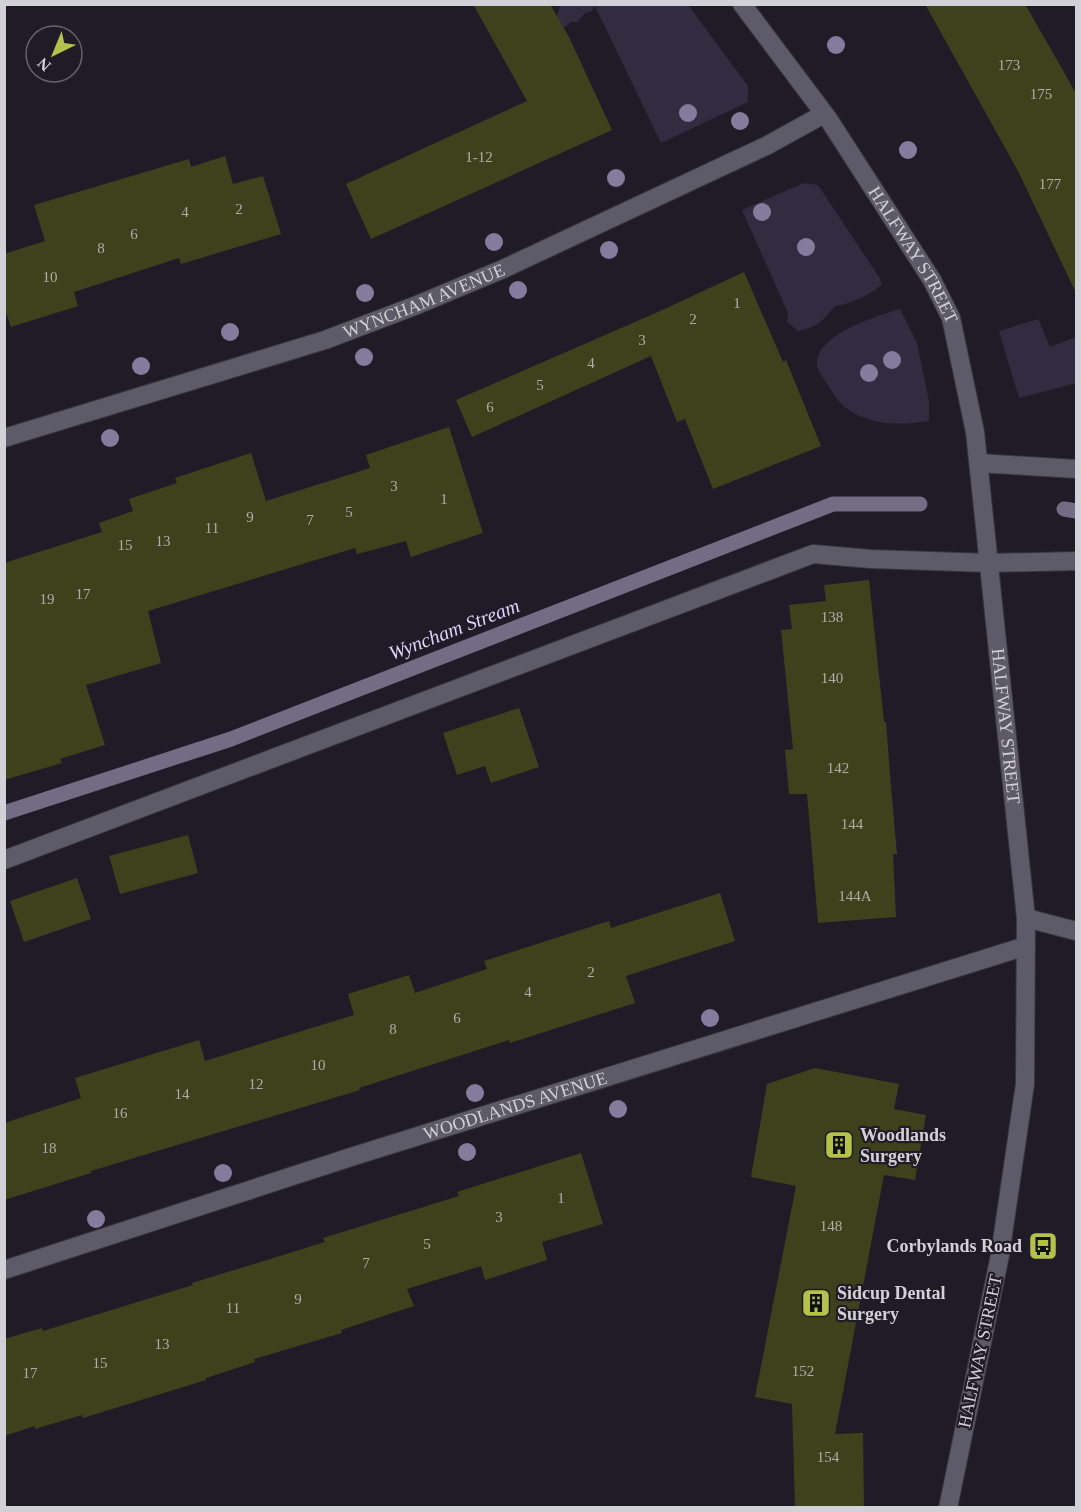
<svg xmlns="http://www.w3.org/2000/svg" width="1081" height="1512" font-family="'Times New Roman',serif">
<rect width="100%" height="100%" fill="#1f1c27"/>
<path fill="#312c40" d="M560 5H688L748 86V102L661 143 595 6 592 11 585 13 577 22H571L561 30 544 24 557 15Z
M804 183 818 185 879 277 882 284C873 294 848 305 835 306 823 321 817 327 798 331L787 322 788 313 742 210Z
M900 309 917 343 929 401V421C899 426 860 426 838 400 834 395 830 388 825 381 820 373 814 366 818 356 829 330 875 317 900 309Z
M1038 319 1050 347 1076 337V383L1019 398 999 331Z"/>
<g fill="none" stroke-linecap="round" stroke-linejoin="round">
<path stroke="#726c85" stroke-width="15" d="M1064 509 1076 511
M4 813 231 739 833 504H920"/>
</g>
<path fill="#3e421c" d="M473 4H550L570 39 612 130 371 239 346 184 527 101Z
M925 4H1025L1077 95V295L1018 171Z
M225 156 233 184 263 176 281 234 181 264 179 258 74 292 78 306 11 327 4 307V254L45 241 34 205 189 159 191 167Z
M744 272 783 362 786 360 821 446 713 489 685 419 677 422 651 356 472 437 456 400 658 312Z
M449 427 483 533 411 557 406 541 357 554 355 548 148 611 161 663 86 685 105 745 60 759 62 763 4 780V563L102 532 99 523 133 511 129 499 177 483 175 478 251 453 266 501 370 468 366 455Z
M869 580 884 722H886L891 787 897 854H893L896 917 818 923 807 794H789L785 750 793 749 781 630 792 629 789 605 826 601 824 585Z
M519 708 539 767 491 783 485 766 457 775 443 733Z
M188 835 198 873 120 894 109 856Z
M77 878 91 919 24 942 10 901Z
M720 893 735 941 626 976 635 1003 510 1043 509 1040 359 1088 360 1090 91 1171V1173L4 1200V1123L81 1098 75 1078 199 1040 205 1061 354 1015 348 994 409 975 415 993 487 969 484 961 609 921 611 928Z
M815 1068 899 1084 894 1109 926 1115 915 1180 884 1175 835 1434 863 1433 864 1508H795L792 1404 755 1397 796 1186 751 1177 767 1084Z
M581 1153 603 1224 542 1242 547 1260 485 1280 481 1266 407 1289 414 1306 341 1330 342 1333 254 1359 255 1362 206 1378V1380L83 1418 82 1415 35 1429V1426L4 1436V1339L42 1328 43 1331 193 1285 192 1283 325 1242 323 1238 459 1196 457 1192Z"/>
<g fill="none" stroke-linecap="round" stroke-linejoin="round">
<g stroke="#393740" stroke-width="20">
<path id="service" d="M4 860 813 554 871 559 989 563
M1026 918 1076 931"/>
</g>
<g stroke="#393740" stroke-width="20">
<g id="minor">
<path id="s1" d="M4 438 325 340 417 305 503 269 766 146 824 114"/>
<path d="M979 463 1076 469"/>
<path d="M989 563 1076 561"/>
<path id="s2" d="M4 1270 351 1157 1026 946"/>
</g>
</g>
<g stroke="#393740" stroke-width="20">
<g id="secondary">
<path id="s3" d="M742 4 829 120 932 280 951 318 975 432 1026 918 1025 1084 1000 1255 948 1508"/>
</g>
</g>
<use href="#service" stroke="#5e5b68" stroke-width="18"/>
<use href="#minor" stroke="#5e5b68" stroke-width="18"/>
<use href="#secondary" stroke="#5e5b68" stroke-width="18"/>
</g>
<g fill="#847c9c">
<circle cx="836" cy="45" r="9"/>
<circle cx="688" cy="113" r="9"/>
<circle cx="740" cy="121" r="9"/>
<circle cx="908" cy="150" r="9"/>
<circle cx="616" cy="178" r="9"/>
<circle cx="762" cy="212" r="9"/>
<circle cx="494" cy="242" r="9"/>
<circle cx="806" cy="247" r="9"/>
<circle cx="609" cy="250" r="9"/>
<circle cx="518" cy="290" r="9"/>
<circle cx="365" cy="293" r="9"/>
<circle cx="230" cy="332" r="9"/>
<circle cx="364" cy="357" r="9"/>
<circle cx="892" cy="360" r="9"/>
<circle cx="141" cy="366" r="9"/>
<circle cx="869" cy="373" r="9"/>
<circle cx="110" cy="438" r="9"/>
<circle cx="710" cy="1018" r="9"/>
<circle cx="475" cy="1093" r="9"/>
<circle cx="618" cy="1109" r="9"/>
<circle cx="467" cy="1152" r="9"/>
<circle cx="223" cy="1173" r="9"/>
<circle cx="96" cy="1219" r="9"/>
</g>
<defs>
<g id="building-square" transform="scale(1.5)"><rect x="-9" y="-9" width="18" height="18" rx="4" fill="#b5c249" stroke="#1f1c27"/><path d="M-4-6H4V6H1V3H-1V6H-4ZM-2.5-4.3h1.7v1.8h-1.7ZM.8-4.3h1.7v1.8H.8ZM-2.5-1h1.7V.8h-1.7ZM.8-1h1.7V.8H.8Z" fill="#111"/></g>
<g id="bus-square" transform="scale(1.5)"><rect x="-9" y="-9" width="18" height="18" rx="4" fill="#b5c249" stroke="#1f1c27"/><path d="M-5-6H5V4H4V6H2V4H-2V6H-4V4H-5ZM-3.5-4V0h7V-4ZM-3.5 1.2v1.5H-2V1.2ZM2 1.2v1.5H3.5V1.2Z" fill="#111"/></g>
</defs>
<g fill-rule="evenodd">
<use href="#building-square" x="839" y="1145"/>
<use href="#bus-square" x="1043" y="1246"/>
<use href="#building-square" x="816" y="1303"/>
</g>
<g text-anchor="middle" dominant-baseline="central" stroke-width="4.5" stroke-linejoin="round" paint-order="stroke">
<g font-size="15" fill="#adada9">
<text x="1009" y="65">173</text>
<text x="1041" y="94">175</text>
<text x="479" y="157">1-12</text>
<text x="1050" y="184">177</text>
<text x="239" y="209">2</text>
<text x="185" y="212">4</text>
<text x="134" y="234">6</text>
<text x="101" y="248">8</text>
<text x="50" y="277">10</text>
<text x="737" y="303">1</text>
<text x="693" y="319">2</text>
<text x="642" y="340">3</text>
<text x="591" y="363">4</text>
<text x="540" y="385">5</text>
<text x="490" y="407">6</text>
<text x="394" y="486">3</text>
<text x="444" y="499">1</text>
<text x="349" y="512">5</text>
<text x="250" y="517">9</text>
<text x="310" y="520">7</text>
<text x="212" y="528">11</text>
<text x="163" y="541">13</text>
<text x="125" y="545">15</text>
<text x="83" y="594">17</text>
<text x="47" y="599">19</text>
<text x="832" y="617">138</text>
<text x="832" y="678">140</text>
<text x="838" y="768">142</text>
<text x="852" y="824">144</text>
<text x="855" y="896">144A</text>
<text x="591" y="972">2</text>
<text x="528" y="992">4</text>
<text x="457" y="1018">6</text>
<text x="393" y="1029">8</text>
<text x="318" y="1065">10</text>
<text x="256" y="1084">12</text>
<text x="182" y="1094">14</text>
<text x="120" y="1113">16</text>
<text x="49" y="1148">18</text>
<text x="561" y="1198">1</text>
<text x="499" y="1217">3</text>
<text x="831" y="1226">148</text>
<text x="427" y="1244">5</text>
<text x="366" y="1263">7</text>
<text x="298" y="1299">9</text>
<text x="233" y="1308">11</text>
<text x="162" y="1344">13</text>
<text x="100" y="1363">15</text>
<text x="803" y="1371">152</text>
<text x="30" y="1373">17</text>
<text x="828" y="1457">154</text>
</g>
<g font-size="18" fill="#d2d1d8" stroke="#1f1c27">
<text stroke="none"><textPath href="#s3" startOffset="304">HALFWAY STREET</textPath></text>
<text stroke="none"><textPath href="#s1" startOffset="442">WYNCHAM AVENUE</textPath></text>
<text stroke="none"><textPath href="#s3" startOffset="790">HALFWAY STREET</textPath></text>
<text stroke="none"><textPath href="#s2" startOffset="537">WOODLANDS AVENUE</textPath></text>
<text transform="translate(980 1351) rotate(-78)">HALFWAY STREET</text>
</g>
<g font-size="18" font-weight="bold" fill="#d2d1d8" stroke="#1f1c27" text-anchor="start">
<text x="860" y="1135">Woodlands<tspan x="860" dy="21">Surgery</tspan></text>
<text x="1022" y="1246" text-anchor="end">Corbylands Road</text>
<text x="837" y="1293">Sidcup Dental<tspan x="837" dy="21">Surgery</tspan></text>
</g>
<g font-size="20" font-style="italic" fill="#ded5fb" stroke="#1f1c27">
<text transform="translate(454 629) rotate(-21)">Wyncham Stream</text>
</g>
</g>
<rect width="1081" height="1512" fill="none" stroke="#d2d1d8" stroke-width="12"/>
<g transform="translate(54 54) rotate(223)"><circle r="28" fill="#1f1c27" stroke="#67646e" stroke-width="1.5"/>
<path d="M0-4.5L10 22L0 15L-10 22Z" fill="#b5c249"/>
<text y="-9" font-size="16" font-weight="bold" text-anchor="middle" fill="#d2d1d8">N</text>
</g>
</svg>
